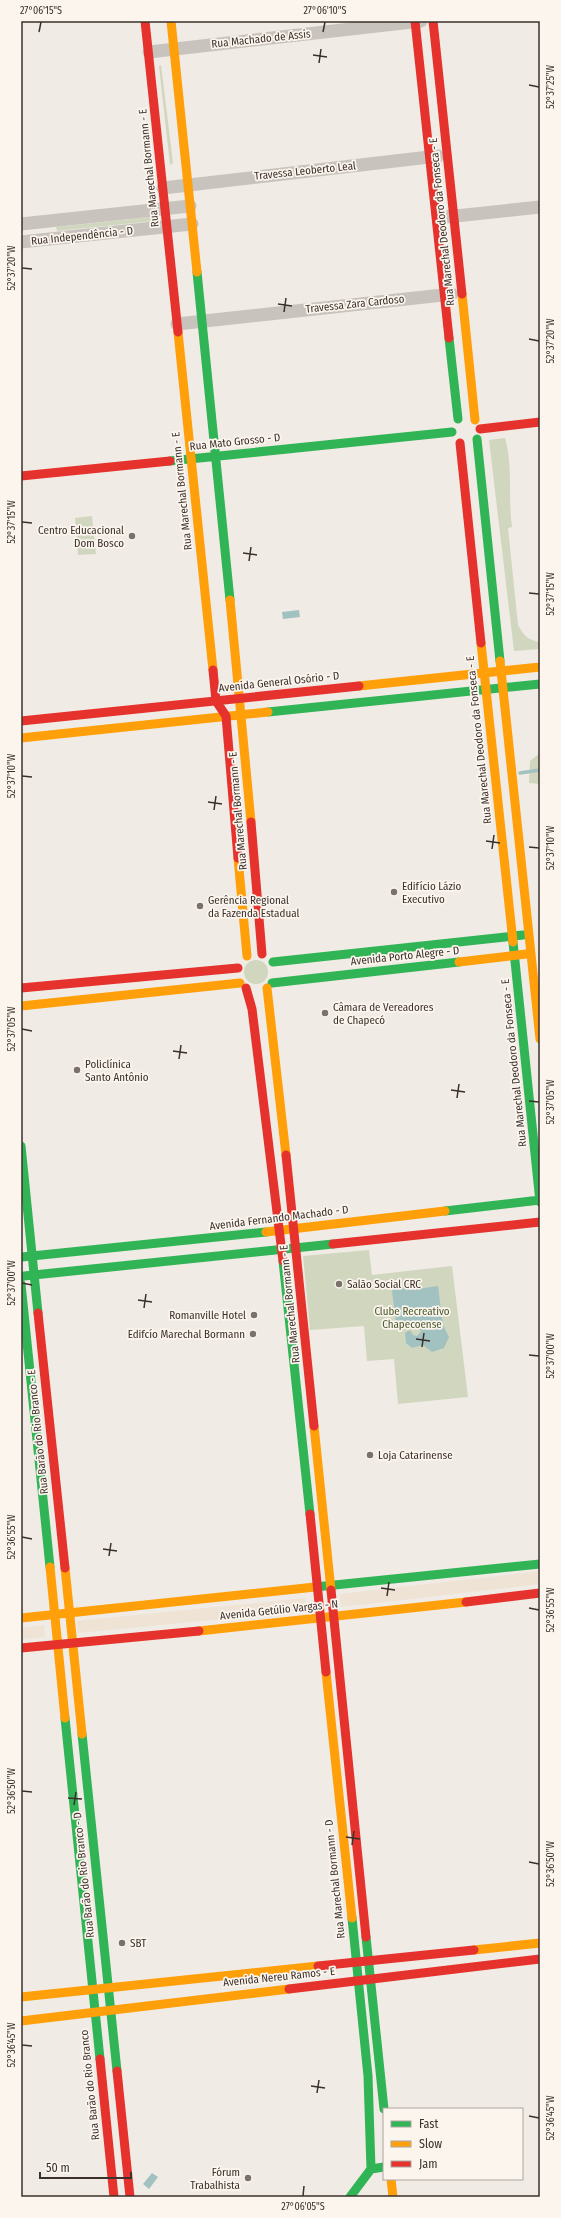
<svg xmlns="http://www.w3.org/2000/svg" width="561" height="2218" font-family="'Fira Sans Condensed',sans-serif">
<rect width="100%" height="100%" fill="#f0ebe5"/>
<path fill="#d1d6bf" d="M161 65 173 163 170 165 159 66Z
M150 217 153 218V221L57 231 56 227Z
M505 438C513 465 508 499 512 527L508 528 518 625C524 636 528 640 540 642V649L514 651 489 440Z
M92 516 96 554 78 555 75 518Z
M540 753V784L529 783 530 761Z
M244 972a12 12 0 1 1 24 0a12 12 0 1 1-24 0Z
M369 1250 372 1275 452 1266 468 1397 398 1404 394 1359 367 1361 364 1326 310 1330 303 1256Z"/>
<path fill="#eee3d5" d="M540 1571V1584L341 1607 340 1594Z
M305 1598 306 1611 78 1633 77 1621Z
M44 1625 45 1637 21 1639V1628Z"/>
<path fill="#a1c2c1" d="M299 610 300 617 283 619 282 612Z
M402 1286 410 1290 438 1286 443 1325 449 1337 444 1348 432 1352 423 1345 412 1348 406 1343 405 1333 410 1330 413 1335 417 1336 421 1331 418 1326 396 1323 392 1291 396 1287Z
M152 2173 158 2177 149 2189 143 2184Z"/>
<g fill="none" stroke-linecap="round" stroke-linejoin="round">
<path stroke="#a1c2c1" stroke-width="3.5" d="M520 773 540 770"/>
<path stroke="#c9c3be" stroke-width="13" d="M149 52 421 21
M163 188 438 156
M446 217 540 207
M21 224 190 206
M21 242 192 224
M177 324 452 294"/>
<path stroke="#30b455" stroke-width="9" d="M197 272 230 600
M449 338 458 419
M477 439 500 661
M170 461 452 432
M268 712 540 684
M513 942 540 1202
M273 962 523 935
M272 983 459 962
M21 1146 38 1313
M445 1211 540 1200
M22 1257 266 1232
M283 1261 310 1514
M24 1276 333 1244
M21 1284 50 1567
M315 1587 540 1564
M65 1718 100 2059
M82 1734 117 2071
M352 1918 368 2076 371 2169
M366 1937 384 2109
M350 2197 371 2169 384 2167"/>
<path stroke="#ff9f0a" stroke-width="9" d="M171 21 197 272
M462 294 475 420
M178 332 213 670
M230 600 251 822
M481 643 513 942
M500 661 540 1039
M359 686 540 667
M21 738 268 712
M238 858 247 956
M459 962 526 954
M267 988 286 1155
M21 1006 240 983
M266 1232 445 1211
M314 1426 331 1590
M50 1567 65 1718
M65 1568 82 1734
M21 1618 315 1587
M199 1631 466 1602
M326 1672 352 1918
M474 1950 540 1943
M21 1997 318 1966
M21 2021 289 1989
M391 2179 393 2197"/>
<path stroke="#e5322d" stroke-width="9" d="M145 21 178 332
M415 21 449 338
M433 21 462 294
M480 429 540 422
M460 443 481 643
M21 476 170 461
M213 670 216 701 226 716 238 858
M21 721 359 686
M251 822 262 954
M21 988 238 968
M246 988 252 1009 283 1261
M286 1155 314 1426
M333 1244 540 1222
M38 1313 65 1568
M310 1514 326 1672
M331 1590 366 1937
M466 1602 540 1593
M21 1648 199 1631
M318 1966 474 1950
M289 1989 540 1959
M100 2059 114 2197
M117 2071 130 2197"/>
</g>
<path fill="none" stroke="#3b302b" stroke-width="1.5" d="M39 32 41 22M323 32 325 22M313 55 327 57M319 63 321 49M529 85 539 87M22 268 32 269M278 304 292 306M284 312 286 298M529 339 539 341M22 522 32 523M243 553 257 555M249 561 251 547M529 593 539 594M22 776 32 777M208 802 222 804M214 810 216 796M486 841 500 843M529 847 539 848M492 849 494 835M22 1029 32 1031M173 1051 187 1053M179 1059 181 1045M451 1090 465 1092M457 1098 459 1084M529 1101 539 1102M22 1283 32 1285M138 1300 152 1302M144 1308 146 1294M416 1339 430 1341M422 1347 424 1333M529 1355 539 1356M22 1537 32 1539M103 1549 117 1551M109 1556 111 1543M381 1588 395 1590M387 1596 389 1582M529 1608 539 1610M22 1791 32 1792M68 1798 82 1799M74 1805 76 1792M346 1837 360 1839M352 1845 354 1831M529 1862 539 1864M22 2045 32 2046M311 2086 325 2088M317 2093 319 2080M529 2116 539 2118M303 2196 304 2186"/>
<g fill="#7a716c" stroke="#fbf5ee" stroke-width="1.5">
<circle cx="132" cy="536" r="4"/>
<circle cx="394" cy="892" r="4"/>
<circle cx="200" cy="906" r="4"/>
<circle cx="325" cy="1013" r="4"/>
<circle cx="77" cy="1070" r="4"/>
<circle cx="339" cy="1284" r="4"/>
<circle cx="254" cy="1315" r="4"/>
<circle cx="253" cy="1334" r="4"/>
<circle cx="370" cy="1455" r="4"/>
<circle cx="122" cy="1943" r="4"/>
<circle cx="248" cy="2178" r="4"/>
</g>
<g text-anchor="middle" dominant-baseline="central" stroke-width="3.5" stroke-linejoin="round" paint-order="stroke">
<g font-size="11" fill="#3b302b" stroke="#fbf5ee">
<text transform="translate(261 39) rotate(-6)">Rua Machado de Assis</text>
<text transform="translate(149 168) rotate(-96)">Rua Marechal Bormann - E</text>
<text transform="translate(305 171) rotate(-6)">Travessa Leoberto Leal</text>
<text transform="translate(442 222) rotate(-96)">Rua Marechal Deodoro da Fonseca - E</text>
<text transform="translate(82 236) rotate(-6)">Rua Independência - D</text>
<text transform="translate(355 304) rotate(-6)">Travessa Zara Cardoso</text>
<text transform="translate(235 442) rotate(-6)">Rua Mato Grosso - D</text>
<text transform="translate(182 491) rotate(-96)">Rua Marechal Bormann - E</text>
<text transform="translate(279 682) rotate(-6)">Avenida General Osório - D</text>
<text transform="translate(479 740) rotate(-96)">Rua Marechal Deodoro da Fonseca - E</text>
<text transform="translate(238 811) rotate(-95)">Rua Marechal Bormann - E</text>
<text transform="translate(405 956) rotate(-6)">Avenida Porto Alegre - D</text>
<text transform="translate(514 1063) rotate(-96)">Rua Marechal Deodoro da Fonseca - E</text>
<text transform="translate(279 1218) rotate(-7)">Avenida Fernando Machado - D</text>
<text transform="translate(290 1304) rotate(-96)">Rua Marechal Bormann - E</text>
<text transform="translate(38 1432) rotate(-96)">Rua Barão do Rio Branco - E</text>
<text transform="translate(279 1610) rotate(-6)">Avenida Getúlio Vargas - N</text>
<text transform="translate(84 1875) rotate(-96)">Rua Barão do Rio Branco - D</text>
<text transform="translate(335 1879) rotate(-96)">Rua Marechal Bormann - D</text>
<text transform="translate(279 1977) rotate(-6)">Avenida Nereu Ramos - E</text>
<text transform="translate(90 2085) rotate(-96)">Rua Barão do Rio Branco</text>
</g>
<g font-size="11" fill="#3b302b" stroke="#fbf5ee" text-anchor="start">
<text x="124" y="530" text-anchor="end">Centro Educacional<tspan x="124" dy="13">Dom Bosco</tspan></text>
<text x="402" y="886">Edifício Lázio<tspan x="402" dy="13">Executivo</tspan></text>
<text x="208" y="900">Gerência Regional<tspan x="208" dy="13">da Fazenda Estadual</tspan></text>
<text x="333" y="1007">Câmara de Vereadores<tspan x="333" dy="13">de Chapecó</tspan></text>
<text x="85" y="1064">Policlínica<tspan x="85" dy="13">Santo Antônio</tspan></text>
<text x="347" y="1284">Salão Social CRC</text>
<text x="246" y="1315" text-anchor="end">Romanville Hotel</text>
<text x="245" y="1334" text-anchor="end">Edifcío Marechal Bormann</text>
<text x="378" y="1455">Loja Catarinense</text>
<text x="130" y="1943">SBT</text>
<text x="240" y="2172" text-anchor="end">Fórum<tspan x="240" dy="13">Trabalhista</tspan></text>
</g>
<g font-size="11" fill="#4a5a2e" stroke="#fbf5ee">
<text x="412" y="1311">Clube Recreativo<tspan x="412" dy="13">Chapecoense</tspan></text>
</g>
</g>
<rect width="561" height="2218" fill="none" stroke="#fbf5ee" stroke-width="44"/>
<rect x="383" y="2108" width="140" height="72" fill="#fbf5ee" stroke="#aea6a0"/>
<rect x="391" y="2121" width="20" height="6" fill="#30b455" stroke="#aea6a0"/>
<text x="419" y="2128" font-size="12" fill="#3b302b">Fast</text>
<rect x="391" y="2141" width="20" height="6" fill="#ff9f0a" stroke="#aea6a0"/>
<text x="419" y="2148" font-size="12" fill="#3b302b">Slow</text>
<rect x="391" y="2161" width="20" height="6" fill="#e5322d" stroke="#aea6a0"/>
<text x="419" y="2168" font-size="12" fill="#3b302b">Jam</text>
<path d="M40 2172v6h91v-6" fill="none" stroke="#3b302b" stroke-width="2"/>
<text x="46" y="2172" font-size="12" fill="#3b302b" stroke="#fbf5ee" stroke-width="3" paint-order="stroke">50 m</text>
<rect x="22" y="22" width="517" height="2174" fill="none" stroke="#3b302b" stroke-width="1.5"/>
<g font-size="10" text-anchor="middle" fill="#3b302b">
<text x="41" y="14">27°06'15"S</text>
<text x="325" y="14">27°06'10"S</text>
<text transform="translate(550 87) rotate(-90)" y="4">52°37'25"W</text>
<text transform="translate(11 268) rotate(-90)" y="4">52°37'20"W</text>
<text transform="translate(550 341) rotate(-90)" y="4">52°37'20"W</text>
<text transform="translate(11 522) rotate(-90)" y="4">52°37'15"W</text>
<text transform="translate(550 594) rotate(-90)" y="4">52°37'15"W</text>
<text transform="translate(11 776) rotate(-90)" y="4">52°37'10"W</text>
<text transform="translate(550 848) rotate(-90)" y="4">52°37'10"W</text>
<text transform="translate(11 1029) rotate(-90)" y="4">52°37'05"W</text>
<text transform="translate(550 1102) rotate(-90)" y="4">52°37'05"W</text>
<text transform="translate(11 1283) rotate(-90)" y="4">52°37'00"W</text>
<text transform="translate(550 1356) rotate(-90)" y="4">52°37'00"W</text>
<text transform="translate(11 1537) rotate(-90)" y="4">52°36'55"W</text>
<text transform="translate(550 1610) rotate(-90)" y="4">52°36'55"W</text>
<text transform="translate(11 1791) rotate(-90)" y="4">52°36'50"W</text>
<text transform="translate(550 1864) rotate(-90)" y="4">52°36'50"W</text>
<text transform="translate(11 2045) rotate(-90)" y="4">52°36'45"W</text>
<text transform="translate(550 2118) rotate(-90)" y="4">52°36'45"W</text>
<text x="303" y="2210">27°06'05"S</text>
</g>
</svg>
